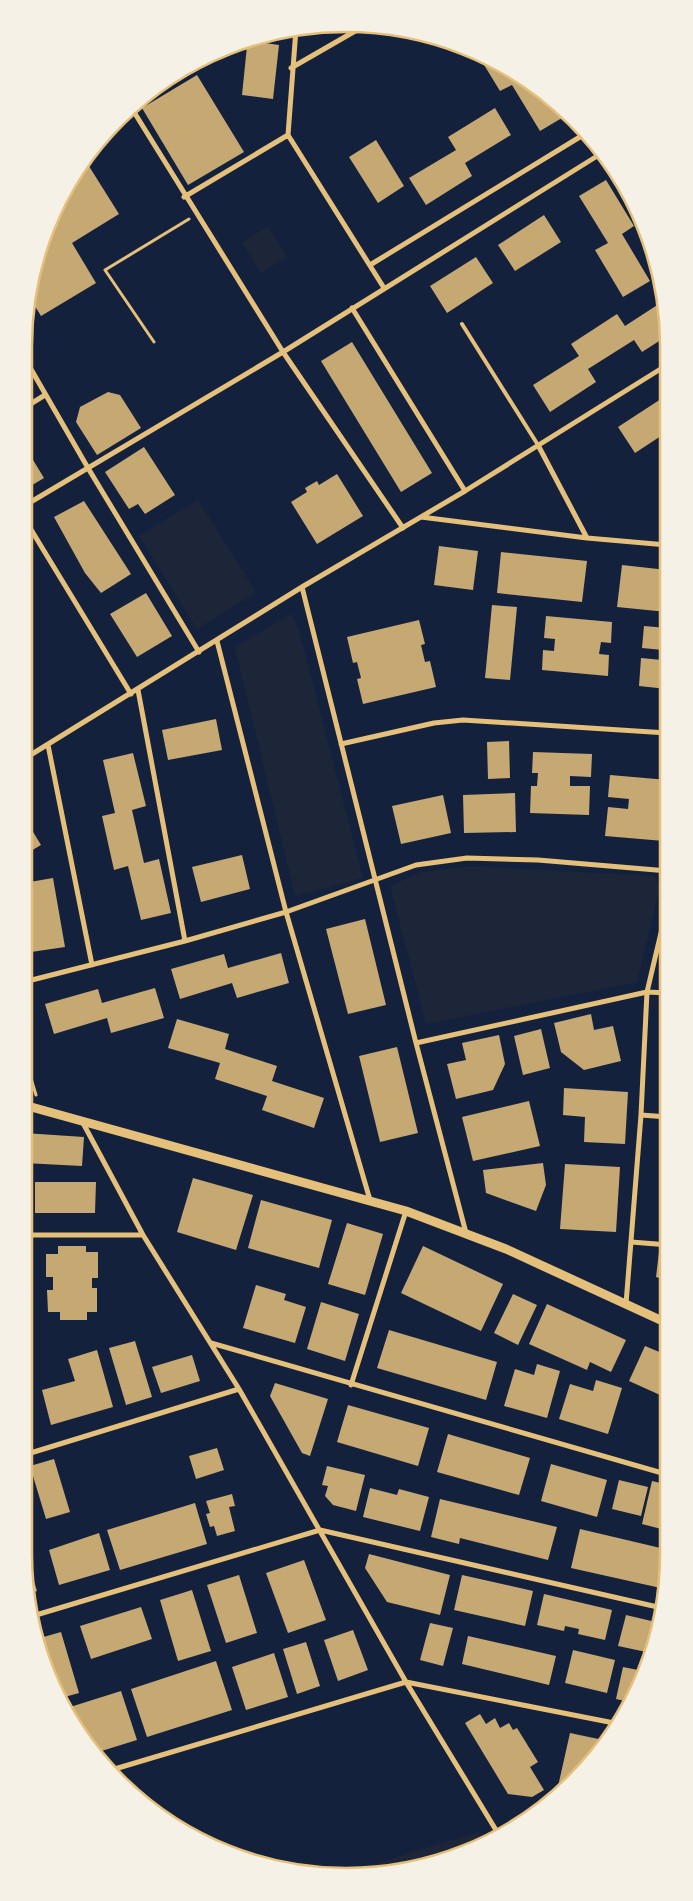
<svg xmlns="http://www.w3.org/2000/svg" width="693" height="1901" font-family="Jost,sans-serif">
<rect width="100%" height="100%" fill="#14213d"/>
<path fill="#1d2539" d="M268 226 287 257 261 273 242 243Z
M198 500 256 592 197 629 139 536Z
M291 614 299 630 363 878 295 896 235 647Z
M471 866 654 876 660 886 637 982 426 1024 390 886 421 872Z
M478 1832 484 1842 430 1866 353 1871Z"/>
<path fill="#c6a872" d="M265 40V43L279 45 273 99 242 95 247 46Z
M478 55 508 67 567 115 540 131 512 85 500 91Z
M197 75 244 152 188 185 142 108Z
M495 108 511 135 465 163 472 176 426 205 409 178 456 150 448 137Z
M376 140 404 186 378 203 349 157Z
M87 163 119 214 72 243 96 283 41 316 30 298 35 263 83 165Z
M606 180 634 226 622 234 650 281 623 297 595 250 608 243 579 196Z
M544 215 561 242 515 271 498 245Z
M476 257 493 283 447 313 430 286Z
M665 300 667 336 642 352 634 340 588 369 596 382 550 412 533 385 579 356 571 344 617 314 625 326Z
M352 342 432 473 401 492 321 361Z
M108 392 120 395 141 428 97 455 76 422 80 407Z
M664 397 667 402V432L635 453 618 427Z
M24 445 44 478 24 490Z
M144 447 175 495 145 514 138 504 129 509 105 472Z
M337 474 363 516 317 544 291 502 307 492 305 488 317 481 319 485Z
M84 501 131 574 101 593 85 573 54 517Z
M439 546 478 551 473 590 434 585Z
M501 552 587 561 582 602 497 593Z
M622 565 667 570V612L617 607Z
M146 593 172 636 137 657 110 614Z
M492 605 517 607 510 680 485 678Z
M546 616 612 622 611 643 601 642 599 654 609 655 608 676 542 670 543 650 554 651 555 639 544 638Z
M419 620 425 644 421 645 425 662 430 661 436 687 363 704 357 679 361 678 357 662 353 663 347 637Z
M644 626 667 628V689L639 686 641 658 662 660 663 650 642 648Z
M216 719 222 750 168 760 162 730Z
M509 741 510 778 488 779 487 742Z
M533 752 592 754 591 777 570 776V786H590L589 815 530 813 531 786H537L538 773H532Z
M133 753 146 806 132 810 144 863 159 859 171 913 141 920 128 866 114 870 102 816 115 813 103 760Z
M610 775 668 780 667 801H661L660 814 666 815 664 841 605 836 608 807 628 809 629 799 608 797Z
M515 793 516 832 464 833 463 795Z
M443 795 451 833 401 844 392 806Z
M24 817 41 845 24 855Z
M242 855 250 889 201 902 192 867Z
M53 878 65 947 31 952 24 913V883Z
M365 919 386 1005 348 1014 326 929Z
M281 953 289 983 237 998 232 983 180 999 171 969 224 954 228 968Z
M155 988 164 1018 111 1033 107 1018 54 1034 45 1004 98 989 102 1003Z
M591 1014 594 1030 613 1026 621 1061 584 1070 561 1052 554 1023Z
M177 1019 229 1034 225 1049 277 1066 272 1081 324 1098 314 1128 262 1110 267 1096 215 1079 220 1063 168 1048Z
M541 1029 550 1068 523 1075 514 1036Z
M499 1035 505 1064 493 1090 456 1099 447 1064 466 1060 462 1043Z
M397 1047 418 1133 380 1142 359 1056Z
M564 1088 628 1092 625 1144 584 1142 585 1117 563 1115Z
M529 1101 540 1146 473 1161 462 1117Z
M664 1129H668V1168H661Z
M24 1133 84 1137 82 1166 24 1163Z
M543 1163 546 1185 536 1211 486 1193 483 1170Z
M565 1164 620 1167 616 1232 560 1229Z
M24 1176H29L28 1212H24Z
M193 1178 253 1195 236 1250 177 1232Z
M35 1182H96L95 1213H35Z
M664 1186H668V1219H665L666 1212H663Z
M261 1200 332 1220 319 1268 248 1248Z
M347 1223 383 1234 365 1295 328 1284Z
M58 1246H86V1252H98V1278H92V1288H97V1312H87V1320H60V1312H48L47 1290H53V1277H46V1254H58Z
M423 1246 503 1284 481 1331 401 1293Z
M24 1250H30V1285L24 1284Z
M659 1252H669V1281L656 1277Z
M256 1285 286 1294 284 1300 306 1307 295 1343 243 1328Z
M513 1294 537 1305 518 1345 494 1333Z
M321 1302 359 1314 345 1361 307 1349Z
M547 1304 626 1340 611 1372 590 1362 587 1370 529 1344Z
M389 1330 497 1362 486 1400 377 1368Z
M135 1341 152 1397 126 1405 109 1348Z
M645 1346 669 1356V1399L629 1381Z
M97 1350 113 1407 51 1425 42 1390 75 1381 68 1359Z
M192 1355 200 1381 161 1393 152 1367Z
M537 1364 560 1371 547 1418 504 1406 515 1369 534 1375Z
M596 1380 622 1388 608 1434 559 1419 570 1384 593 1391Z
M275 1383 328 1399 310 1456 302 1453 270 1396Z
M24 1404H28L29 1429H24Z
M348 1405 429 1428 418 1466 337 1442Z
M448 1434 530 1458 519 1495 437 1472Z
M217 1448 224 1470 196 1479 189 1456Z
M54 1459 70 1512 46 1519 30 1466Z
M551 1464 607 1480 597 1517 541 1501Z
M327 1466 365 1475 356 1511 333 1505 325 1496 328 1486 322 1485Z
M619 1480 648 1487 641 1516 612 1509Z
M652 1481 669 1485V1531L642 1524Z
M370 1488 397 1495 399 1489 429 1497 420 1531 363 1517Z
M232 1494 235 1506 229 1507 235 1531 217 1536 214 1526 210 1527 206 1514 210 1513 206 1501Z
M440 1499 557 1527 548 1560 460 1538 459 1544 431 1537Z
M195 1503 207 1544 120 1570 107 1530Z
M580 1529 669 1550 665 1589 571 1568Z
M99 1533 110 1570 59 1585 49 1550Z
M24 1547 37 1591 31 1593 24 1554Z
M369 1554 450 1575 440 1615 387 1602 365 1568Z
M304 1560 326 1620 288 1633 266 1573Z
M239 1575 257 1633 226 1643 207 1585Z
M462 1575 533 1591 525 1626 454 1610Z
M192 1590 211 1651 178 1661 160 1600Z
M544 1594 612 1610 605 1640 578 1634 579 1629 565 1626 564 1631 537 1625Z
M141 1607 152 1639 91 1659 80 1626Z
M626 1615 660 1623 658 1638 651 1653 618 1646Z
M430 1623 453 1628 443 1666 420 1660Z
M353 1630 368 1670 338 1681 324 1640Z
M61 1632 79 1693 61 1698 48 1678 40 1638Z
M468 1636 556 1656 549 1685 462 1664Z
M306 1642 320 1686 297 1694 283 1649Z
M573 1650 615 1660 607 1693 565 1683Z
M274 1653 288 1697 246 1710 232 1667Z
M216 1661 232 1710 147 1737 131 1689Z
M623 1667 643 1671 629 1702 616 1699Z
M121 1691 137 1740 95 1753 67 1708Z
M480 1714 486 1724 495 1718 500 1728 509 1723 513 1730 517 1728 538 1762 530 1767 544 1790 532 1797 508 1794 465 1723Z
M570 1733 608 1741 557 1791Z"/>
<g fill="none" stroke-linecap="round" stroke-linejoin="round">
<path stroke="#e5c07b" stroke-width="3" d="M154 342 105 270 189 219
M24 1055 36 1095"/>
<path stroke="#e5c07b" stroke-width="4" d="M462 324 538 445"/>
<path stroke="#e5c07b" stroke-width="5" d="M296 29 288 135 384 288
M291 68 357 30
M172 79 198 63
M134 112 283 352 403 528
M184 197 288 135
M370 265 588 132
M352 308 465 491
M24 357 88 468 199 652
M24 408 45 395
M538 445 587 538
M24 506 283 352 602 153
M421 517 587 538 667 545
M24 518 131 694
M302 587 416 1043 466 1233
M217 641 286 912 370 1200
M138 690 185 941
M341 744 434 723 463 720 667 733
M48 745 92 965
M24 759 302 587 465 491 667 365
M24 982 185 941 286 912 416 865 467 858 538 860 668 871
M416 1043 647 992 668 993
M641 1115 668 1117
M83 1123 143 1235 239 1389 406 1682 499 1835
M24 1235H143
M631 1242 669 1245
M626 1304 641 1115 647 992 668 903
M211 1343 669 1475
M351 1385 406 1211
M24 1455 239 1389
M36 1615 320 1530 662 1608
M108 1771 406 1682 619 1724"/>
<path stroke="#e5c07b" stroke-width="9" d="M24 1105 406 1211 506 1249 669 1324"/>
</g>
<path d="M0 0H693V1901H0ZM346 32H346A314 314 0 0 1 660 346V1554A314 314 0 0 1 346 1868H346A314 314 0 0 1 32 1554V346A314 314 0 0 1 346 32Z" fill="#f6f1e7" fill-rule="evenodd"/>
<path fill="none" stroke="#e5c07b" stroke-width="2.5" d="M346 32H346A314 314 0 0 1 660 346V1554A314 314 0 0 1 346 1868H346A314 314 0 0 1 32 1554V346A314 314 0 0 1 346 32Z"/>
</svg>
